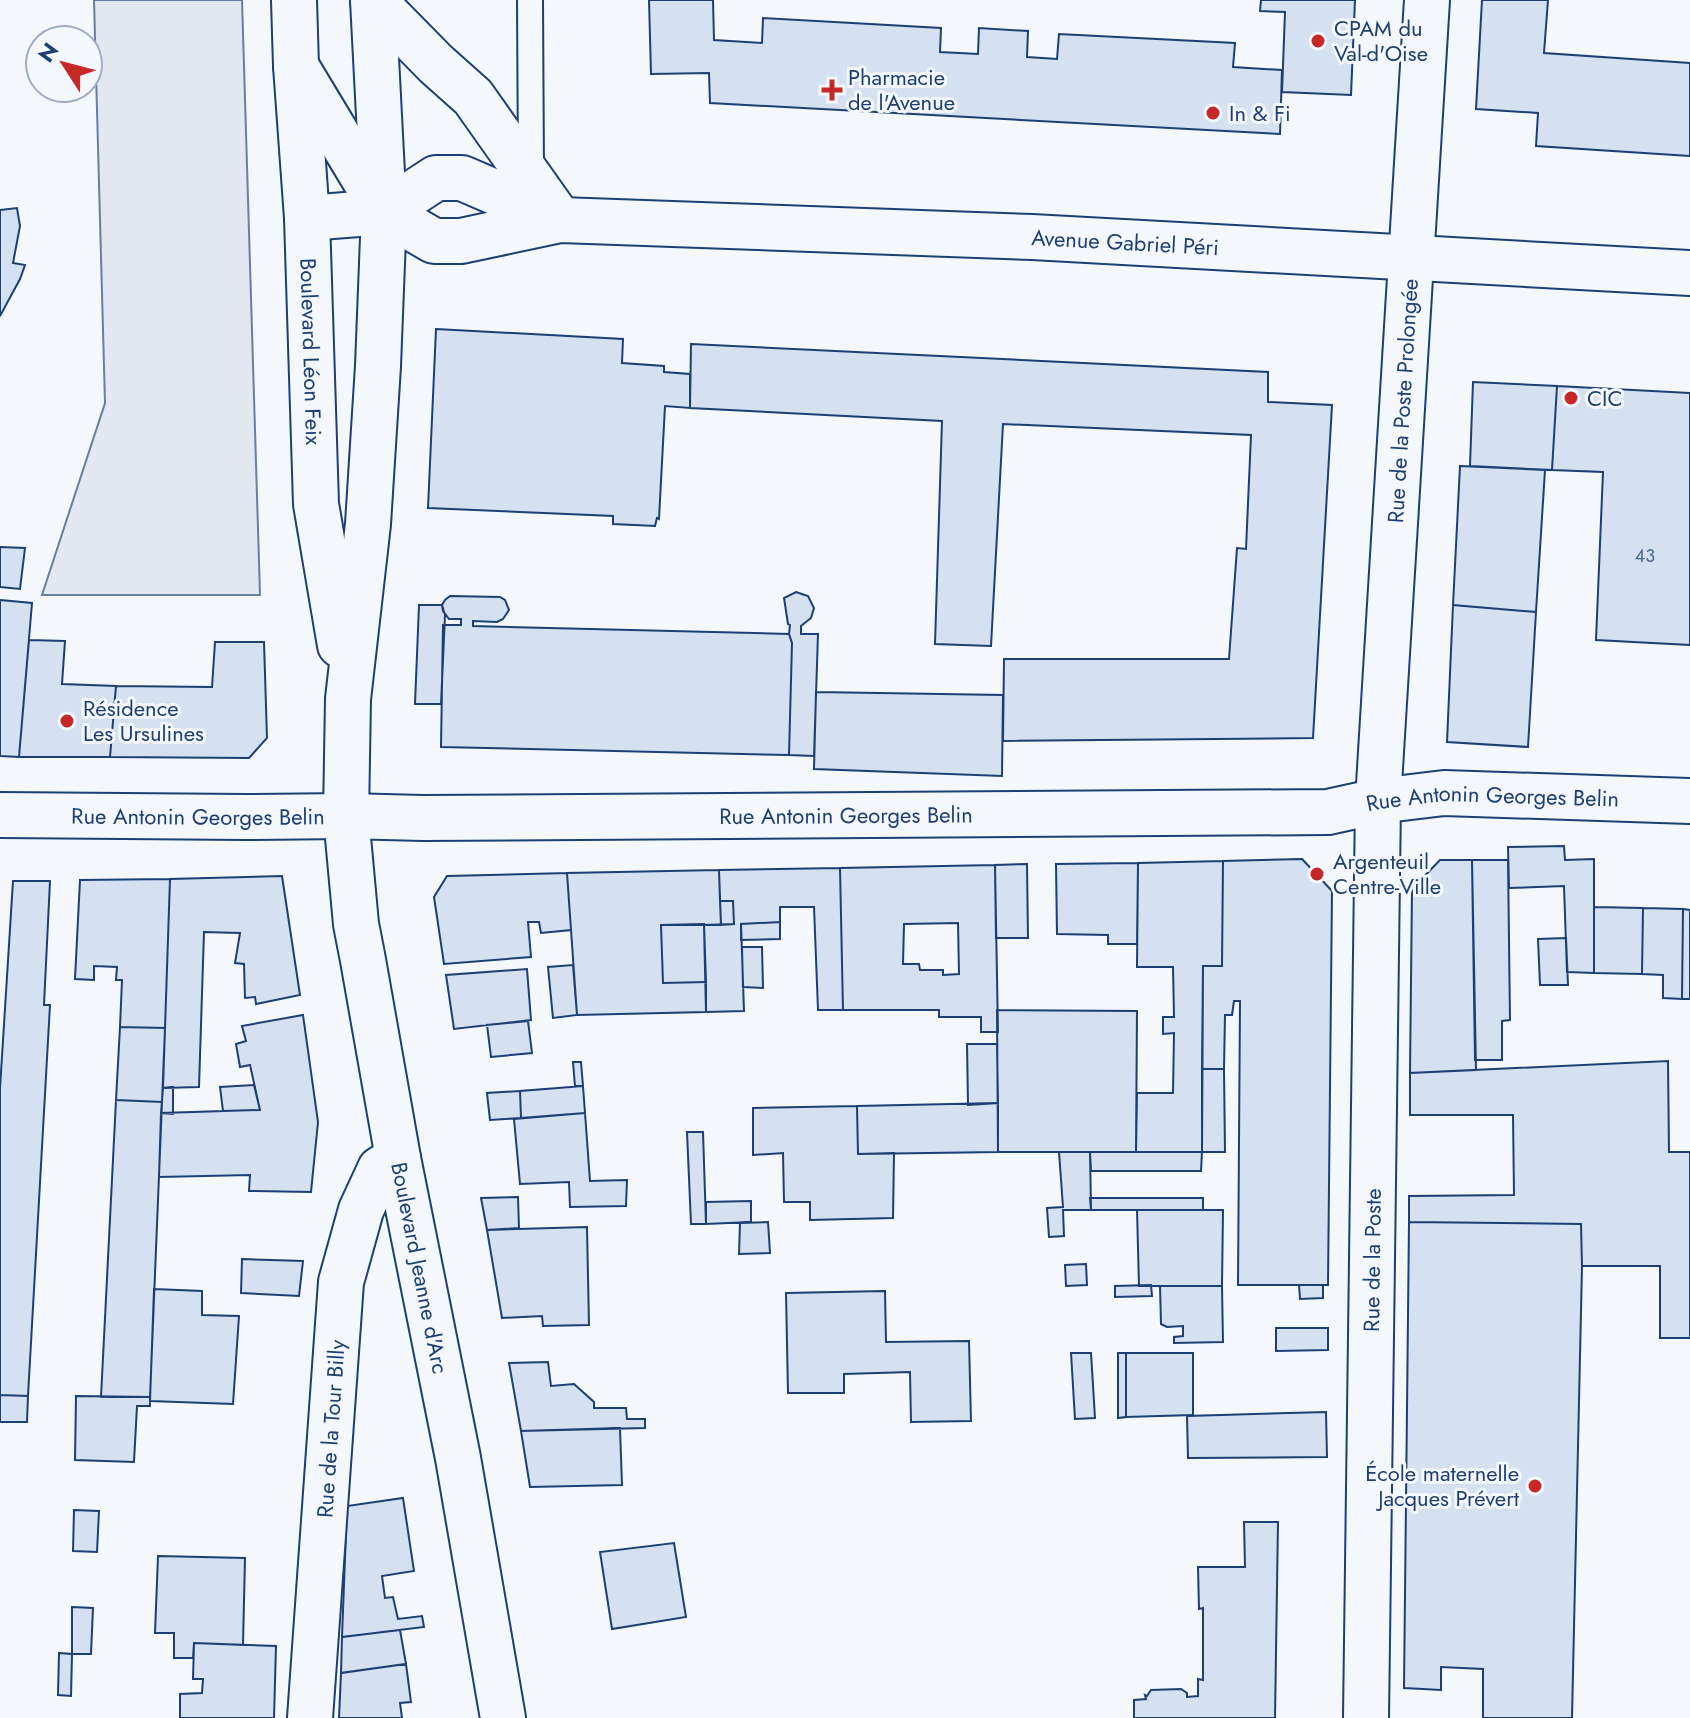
<svg xmlns="http://www.w3.org/2000/svg" width="1690" height="1718" font-family="Jost,sans-serif">
<rect width="100%" height="100%" fill="#f4f7fb"/>
<path fill="#e3e8f0" stroke="#687fa3" stroke-width="2" d="M94 0H242L260 595H42L105 403Z"/>
<path fill="#d5e0f0" stroke="#1d3f73" stroke-width="2" fill-rule="evenodd" d="M649 0H713L714 40 762 43 763 18 941 28 940 52 978 54 979 28 1028 31 1027 57 1057 59 1059 34 1235 43 1233 67 1282 70 1280 134 710 103 709 73 651 74Z
M1261 0H1355L1351 95 1282 92 1285 12 1260 11Z
M1482 0H1548L1544 53 1690 63V156L1536 146 1538 113 1476 109Z
M17 208 20 226 13 263 25 265 20 279 0 316V210Z
M436 329 623 339 622 363 664 366V372L690 374V408L665 406 659 519 657 518 655 526 613 524V516L428 508Z
M691 344 1268 372V402L1332 405 1313 738 1003 741 1004 659H1229L1237 548 1246 549 1251 435 1003 424 991 646 935 644 942 421 690 408Z
M1473 382 1557 386 1552 470 1470 466Z
M1557 386 1690 393V645L1596 640 1603 472 1552 470Z
M1460 466 1545 470 1536 612 1453 605Z
M0 547 25 548 20 589 0 587Z
M796 592 808 596 814 608 811 618 801 626V634H818L814 756 789 755 792 643 789 634 790 625 788 624 784 598Z
M450 596 500 597 505 600 509 610 503 619 497 622 473 621V626L789 634 792 643 789 755 441 747 443 625H461V619H449L443 611 442 605 445 600Z
M0 600 32 603 19 757 0 756Z
M419 605H442L445 615 441 704H415Z
M1453 605 1536 612 1528 747 1447 742Z
M29 640 65 641 62 684 116 686 110 757H19Z
M215 642H264L267 738 249 758 110 757 116 686 212 687Z
M816 692 1003 695 1002 776 814 769Z
M1564 846 1565 860 1594 859V973L1567 972 1564 886 1509 888 1508 847Z
M1302 859 1332 891 1328 1285H1238L1240 1001H1234L1232 1015H1225L1224 1069H1202L1203 966H1222L1223 861Z
M1440 860H1472L1476 1070 1410 1073 1412 889Z
M1472 860H1508L1510 1020 1502 1021V1060H1475Z
M1223 861 1222 966H1203L1202 1152H1136L1137 1093H1173L1174 1033 1163 1034V1017H1174L1173 967H1137L1138 863Z
M1138 863 1137 944H1108V935L1057 934 1056 864Z
M1027 864 1028 938H996L995 865Z
M995 865 998 1032H981V1017H939V1010H843L840 868ZM958 923 959 974 943 975V970H920L919 964H903L904 924Z
M840 868 843 1010H818L814 907H780V922L741 924 744 1011 706 1012 704 925 734 924 733 901H720L719 870Z
M719 870 721 925H661L663 983 706 982V1012L577 1015 567 873Z
M567 873 571 930 541 933 539 922H528L531 957 444 964 434 897 447 876Z
M282 876 300 995 256 1004 255 997 245 998 244 964 235 963 240 933 204 932 199 1087 163 1088 170 879Z
M170 879 165 1028 120 1027 122 980H116L117 967 94 966V980L75 979 80 880Z
M13 881H50L44 1005H50L28 1396 0 1395V1088Z
M720 901H733L734 924 721 925Z
M1594 907 1643 908 1642 974 1594 973Z
M1643 908 1683 909 1682 999 1663 998V975L1642 974Z
M1683 909 1690 910V999H1682Z
M780 922V939L741 940V924Z
M704 924 706 982 663 983 661 925Z
M1566 938 1568 985H1540L1538 939Z
M742 947H762L763 988 743 987Z
M573 965 577 1015 553 1018 548 967Z
M527 969 531 1020 454 1029 446 975Z
M997 1010 1137 1011 1136 1152H998Z
M303 1015 318 1122 311 1192 249 1191 250 1175 159 1177 161 1113 260 1110 250 1065 240 1067 236 1044 246 1041 242 1026Z
M528 1021 532 1053 491 1057 487 1025Z
M120 1027 165 1028 162 1102 116 1100Z
M967 1044H997L998 1103 968 1105Z
M1668 1061 1669 1152H1690V1338H1660V1266H1582L1581 1224 1409 1222V1196L1514 1195 1513 1115H1410V1073Z
M573 1062H581L583 1086H575Z
M1202 1069H1224L1225 1152H1202Z
M254 1085 260 1110 223 1111 220 1087Z
M583 1086 585 1113 521 1118 520 1091Z
M173 1087V1114L161 1113 163 1088Z
M520 1091 521 1118 490 1120 487 1093Z
M116 1100 162 1102 150 1397H101Z
M998 1103V1152L858 1154 857 1106Z
M857 1106 858 1154 894 1153 893 1218 810 1220V1202H784L783 1153 753 1155V1108Z
M585 1113 590 1181 627 1180 626 1206 570 1207 569 1182 520 1184 514 1119Z
M687 1132H703L706 1224H691Z
M1059 1152H1090L1091 1210H1063L1064 1236 1049 1237 1047 1208 1063 1207Z
M1090 1152H1202L1201 1171H1091Z
M518 1197 519 1228 487 1230 481 1198Z
M1090 1198H1203V1210H1091Z
M751 1201V1222L706 1224V1202Z
M1137 1210H1223L1222 1286H1139Z
M768 1222 770 1253 739 1254 740 1223Z
M1409 1222 1581 1224 1582 1266 1572 1718H1483V1669L1441 1667V1690L1404 1688Z
M587 1227 589 1325 543 1326 542 1316 502 1318 487 1230Z
M242 1259 303 1261 299 1296 241 1293Z
M1086 1264 1087 1285 1066 1286 1065 1265Z
M1151 1285 1152 1296 1115 1297V1286Z
M1299 1285H1323V1298L1300 1299Z
M1160 1286H1222L1223 1342 1174 1343V1337L1183 1336V1326L1167 1327 1161 1324Z
M154 1289 202 1291V1315L239 1316 233 1404 150 1401Z
M885 1291 886 1342 969 1341 971 1421 911 1422 910 1372 844 1374V1393H788L786 1293Z
M1276 1328H1328V1350L1276 1351Z
M1071 1353H1091L1095 1418 1075 1419Z
M1118 1353H1126V1417L1118 1418Z
M1126 1353H1193V1415L1126 1417Z
M548 1362 551 1386 574 1384 594 1402V1408H626L627 1419H645V1428L521 1431 509 1363Z
M0 1395 28 1396 27 1422H0Z
M76 1396 150 1397V1406H137L134 1462 75 1460Z
M1326 1412 1327 1457 1188 1458 1187 1416Z
M620 1428 622 1485 530 1487 521 1431Z
M403 1498 414 1571 382 1576 385 1598 393 1597 398 1619 422 1616 424 1627 342 1637 347 1506Z
M74 1510 99 1511 97 1552 73 1551Z
M1244 1522H1278L1275 1718H1134V1700L1146 1699 1145 1695 1147 1696 1151 1690 1181 1689 1187 1693V1697L1198 1696V1679L1203 1680V1608L1199 1609 1198 1567H1245Z
M674 1543 686 1617 612 1629 600 1552Z
M158 1556 245 1558 243 1645 194 1643 193 1658H174V1633H155Z
M72 1607 93 1608 91 1654H72Z
M400 1630 406 1664 341 1673 342 1637Z
M194 1643 276 1646 274 1718H180V1694L202 1693 203 1679H193Z
M59 1653 72 1654 71 1696 58 1695Z
M406 1664 411 1702 400 1703 402 1718H339L341 1673Z"/>
<g fill="none" stroke-linecap="round" stroke-linejoin="round">
<g stroke="#1d3f73" stroke-width="28">
<path id="service" d="M530 0 531 172"/>
</g>
<g stroke="#1d3f73" stroke-width="48">
<g id="minor">
<path id="s1" d="M346 816 423 818 1328 812 1378 801 1444 793 1690 801"/>
<path id="s2" d="M310 1718 341 1282 361 1210 380 1169 398 1158"/>
<path id="s3" d="M1366 1718 1378 801 1427 0"/>
</g>
</g>
<g stroke="#1d3f73" stroke-width="48">
<g id="secondary">
<path id="s4" d="M294 0 296 66 307 218 316 504 340 645"/>
<path id="s5" d="M373 0 384 212 378 366 368 524 348 699 346 816 356 924 363 960 398 1158 458 1458 503 1718"/>
<path d="M373 0 436 64 473 97 560 220"/>
<path id="s6" d="M296 66 384 212 434 241H461L560 220 1032 237 1690 273"/>
<path d="M307 218 384 212 436 178H462L560 220"/>
<path id="s7" d="M0 815 245 817 346 816"/>
</g>
</g>
<use href="#service" stroke="#f4f7fb" stroke-width="24"/>
<use href="#minor" stroke="#f4f7fb" stroke-width="44"/>
<use href="#secondary" stroke="#f4f7fb" stroke-width="44"/>
</g>
<g fill="#c62828" stroke="#f4f7fb" stroke-width="3">
<circle cx="1318" cy="41" r="8"/>
<path d="M828 78h8v8h8v8h-8v8h-8v-8h-8v-8h8z"/>
<circle cx="1213" cy="113" r="8"/>
<circle cx="1571" cy="398" r="8"/>
<circle cx="67" cy="721" r="8"/>
<circle cx="1317" cy="874" r="8"/>
<circle cx="1535" cy="1486" r="8"/>
</g>
<g text-anchor="middle" dominant-baseline="central" stroke-width="6" stroke-linejoin="round" paint-order="stroke">
<g font-size="18" fill="#4b6792">
<text x="1645" y="556">43</text>
</g>
<g font-size="22" fill="#1d3f73" stroke="#f4f7fb" text-anchor="start">
<text x="1334" y="28">CPAM du<tspan x="1334" dy="25">Val-d'Oise</tspan></text>
<text x="848" y="77">Pharmacie<tspan x="848" dy="25">de l'Avenue</tspan></text>
<text x="1229" y="113">In &amp; Fi</text>
<text x="1587" y="398">CIC</text>
<text x="83" y="708">Résidence<tspan x="83" dy="25">Les Ursulines</tspan></text>
<text x="1333" y="861">Argenteuil<tspan x="1333" dy="25">Centre-Ville</tspan></text>
<text x="1519" y="1473" text-anchor="end">École maternelle<tspan x="1519" dy="25">Jacques Prévert</tspan></text>
</g>
<g font-size="22" fill="#1d3f73" stroke="#f4f7fb">
<text stroke="none"><textPath href="#s6" startOffset="922">Avenue Gabriel Péri</textPath></text>
<text stroke="none"><textPath href="#s4" startOffset="352">Boulevard Léon Feix</textPath></text>
<text stroke="none"><textPath href="#s3" startOffset="1318">Rue de la Poste Prolongée</textPath></text>
<text stroke="none"><textPath href="#s1" startOffset="1148">Rue Antonin Georges Belin</textPath></text>
<text stroke="none"><textPath href="#s1" startOffset="500">Rue Antonin Georges Belin</textPath></text>
<text stroke="none"><textPath href="#s7" startOffset="198">Rue Antonin Georges Belin</textPath></text>
<text stroke="none"><textPath href="#s3" startOffset="458">Rue de la Poste</textPath></text>
<text stroke="none"><textPath href="#s5" startOffset="1276">Boulevard Jeanne d'Arc</textPath></text>
<text stroke="none"><textPath href="#s2" startOffset="290">Rue de la Tour Billy</textPath></text>
</g>
</g>
<g transform="translate(64 64) rotate(306)"><circle r="38" fill="#f4f7fb" stroke="#9eadc5" stroke-width="2"/>
<path d="M0-6L14 30L0 20L-14 30Z" fill="#c62828"/>
<text y="-12" font-size="22" font-weight="bold" text-anchor="middle" fill="#1d3f73">N</text>
</g>
</svg>
